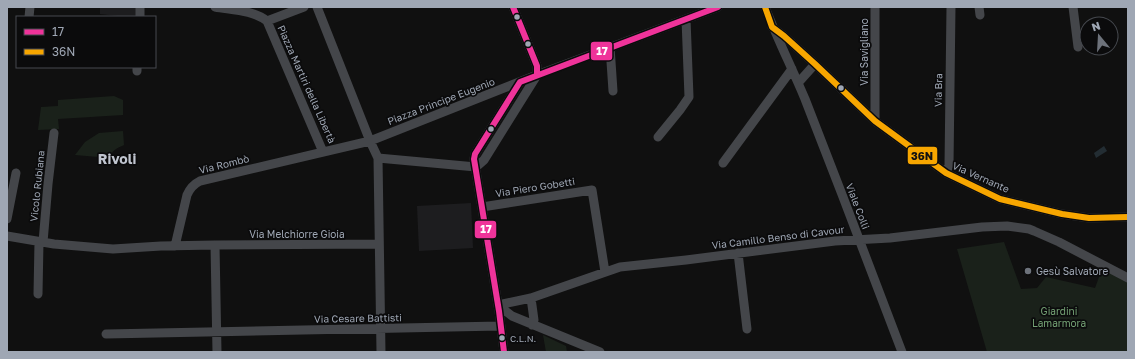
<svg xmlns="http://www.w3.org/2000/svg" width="1135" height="359" font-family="'Golos Text',sans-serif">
<rect width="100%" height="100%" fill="#101010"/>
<path fill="#1d1d1f" d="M100 7H140V17H126L100 14Z
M471 203 473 248 419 251 417 206Z"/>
<path fill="#1a211a" d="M114 96 123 100V115L58 119 59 129 38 130 41 107 58 106V100Z
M123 131 124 145C117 148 111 151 110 158L75 155 85 142 99 133Z
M1004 242 1021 289 1037 288 1046 277 1095 288 1102 269 1128 282V352H987L957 249Z
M543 335 566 346 567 352H546Z"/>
<path fill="#232d33" d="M1104 146 1107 151 1096 158 1094 153Z"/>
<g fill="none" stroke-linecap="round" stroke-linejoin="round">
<path stroke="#44464a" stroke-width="9" d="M215 7C232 10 253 10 267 21L323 152
M317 7 370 141 378 158 381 352
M513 7 537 66V75
M765 7C777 38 792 68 805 99 838 183 870 268 902 352
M875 7V121
M979 7 980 15
M1073 7 1078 47
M29 17 30 7
M140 17V7
M267 21 304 7
M772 27 784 36 815 64 875 121 946 173 1000 199 1062 214 1089 218 1128 217
M610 47 613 91
M137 71V67
M798 83 815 64
M658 137 680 110 689 97 686 19
M378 158 476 167 484 160 537 75
M723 163 792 69
M946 173 949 165 951 7
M482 207 592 190 605 272
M7 219 16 173
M7 236 54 244 113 249 161 246 215 245 379 244
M43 242 48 184 54 133
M215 245 217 352
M175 246 187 195C190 188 194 184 200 181L370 141 537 75 718 7
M738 253 747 329
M38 294 39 242
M531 298 534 320 532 325
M498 305 531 298 620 267 686 260 835 241 890 238 982 227 1007 226 1029 229 1034 231 1059 242 1128 278
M498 305 512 316 600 352
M106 334C237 332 369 328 500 326
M504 352 499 311 474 159 475 154 520 82"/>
<g stroke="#0b0b0c" stroke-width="9">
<path id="bus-1" d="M513 7 537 66V75
M504 352 499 311 474 159 475 154 520 82 718 7"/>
</g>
<g stroke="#0b0b0c" stroke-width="9">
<path id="bus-2" d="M765 7 772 27 784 36 815 64 875 121 946 173 1000 199 1062 214 1089 218 1128 217"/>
</g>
<use href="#bus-1" stroke="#ef339a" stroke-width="6"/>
<use href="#bus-2" stroke="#f7a600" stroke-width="6"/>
</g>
<g fill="#9fa7b4" stroke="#0b0b0c" stroke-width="1.5">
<circle cx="517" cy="17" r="3.5"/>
<circle cx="528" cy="44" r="3.5"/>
<circle cx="841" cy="88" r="3.5"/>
<circle cx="491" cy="129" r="3.5"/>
<circle cx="502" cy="338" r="3.5"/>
</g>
<circle fill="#6d727b" stroke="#0b0b0c" stroke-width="1.5" cx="1028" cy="271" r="4"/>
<g text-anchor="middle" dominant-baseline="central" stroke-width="3.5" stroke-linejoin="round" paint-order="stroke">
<g font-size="9" fill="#9fa7b4" stroke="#0b0b0c" text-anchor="start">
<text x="510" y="338">C.L.N.</text>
</g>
<g font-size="10" fill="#9fa7b4" stroke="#0b0b0c">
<text transform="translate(864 52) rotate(-90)">Via Savigliano</text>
<text transform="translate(307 84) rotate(66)">Piazza Martiri della Libertà</text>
<text transform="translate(938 90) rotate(-89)">Via Bra</text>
<text transform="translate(441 101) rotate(-21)">Piazza Principe Eugenio</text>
<text transform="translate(224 164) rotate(-14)">Via Rombò</text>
<text transform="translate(981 177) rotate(24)">Via Vernante</text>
<text transform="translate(37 186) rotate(-84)">Vicolo Rubiana</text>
<text transform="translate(535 187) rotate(-9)">Via Piero Gobetti</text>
<text transform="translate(858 206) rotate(69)">Viale Colli</text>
<text x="297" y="234">Via Melchiorre Gioia</text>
<text transform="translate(778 237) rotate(-7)">Via Camillo Benso di Cavour</text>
<text transform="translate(358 318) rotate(-1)">Via Cesare Battisti</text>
</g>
<g font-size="10" fill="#9fa7b4" stroke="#0b0b0c" text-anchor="start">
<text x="1036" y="271">Gesù Salvatore</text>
</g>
<g font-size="10" fill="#74a174" stroke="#0b0b0c">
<text x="1059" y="311">Giardini<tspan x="1059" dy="12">Lamarmora</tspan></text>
</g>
<g font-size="14" font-weight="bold" fill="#c0c5cf" stroke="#0b0b0c">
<text x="117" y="158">Rivoli</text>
</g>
</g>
<g stroke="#0b0b0c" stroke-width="1.5">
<rect x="590" y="41" width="23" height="20" rx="4" fill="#ef339a"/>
<rect x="907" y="146" width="31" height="19" rx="4" fill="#f7a600"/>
<rect x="474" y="220" width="23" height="19" rx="4" fill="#ef339a"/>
</g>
<g font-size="11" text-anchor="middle" font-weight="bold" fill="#fff">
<text x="602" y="55">17</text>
<text x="486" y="233">17</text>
</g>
<g font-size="11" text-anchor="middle" font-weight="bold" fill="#111">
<text x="922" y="160">36N</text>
</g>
<rect width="1135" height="359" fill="none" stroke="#9fa7b4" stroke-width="16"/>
<rect x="16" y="16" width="140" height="52" fill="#0b0b0c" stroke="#46494f"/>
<rect x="24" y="29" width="20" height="6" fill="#ef339a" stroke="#46494f"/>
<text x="52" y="36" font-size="12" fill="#9fa7b4">17</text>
<rect x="24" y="49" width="20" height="6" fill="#f7a600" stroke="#46494f"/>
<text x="52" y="56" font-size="12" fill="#9fa7b4">36N</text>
<g transform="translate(1099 36) rotate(342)"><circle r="19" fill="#0b0b0c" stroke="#46494f"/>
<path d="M0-3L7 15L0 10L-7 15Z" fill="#6d727b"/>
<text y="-6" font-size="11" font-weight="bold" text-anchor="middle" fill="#9fa7b4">N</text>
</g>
</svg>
